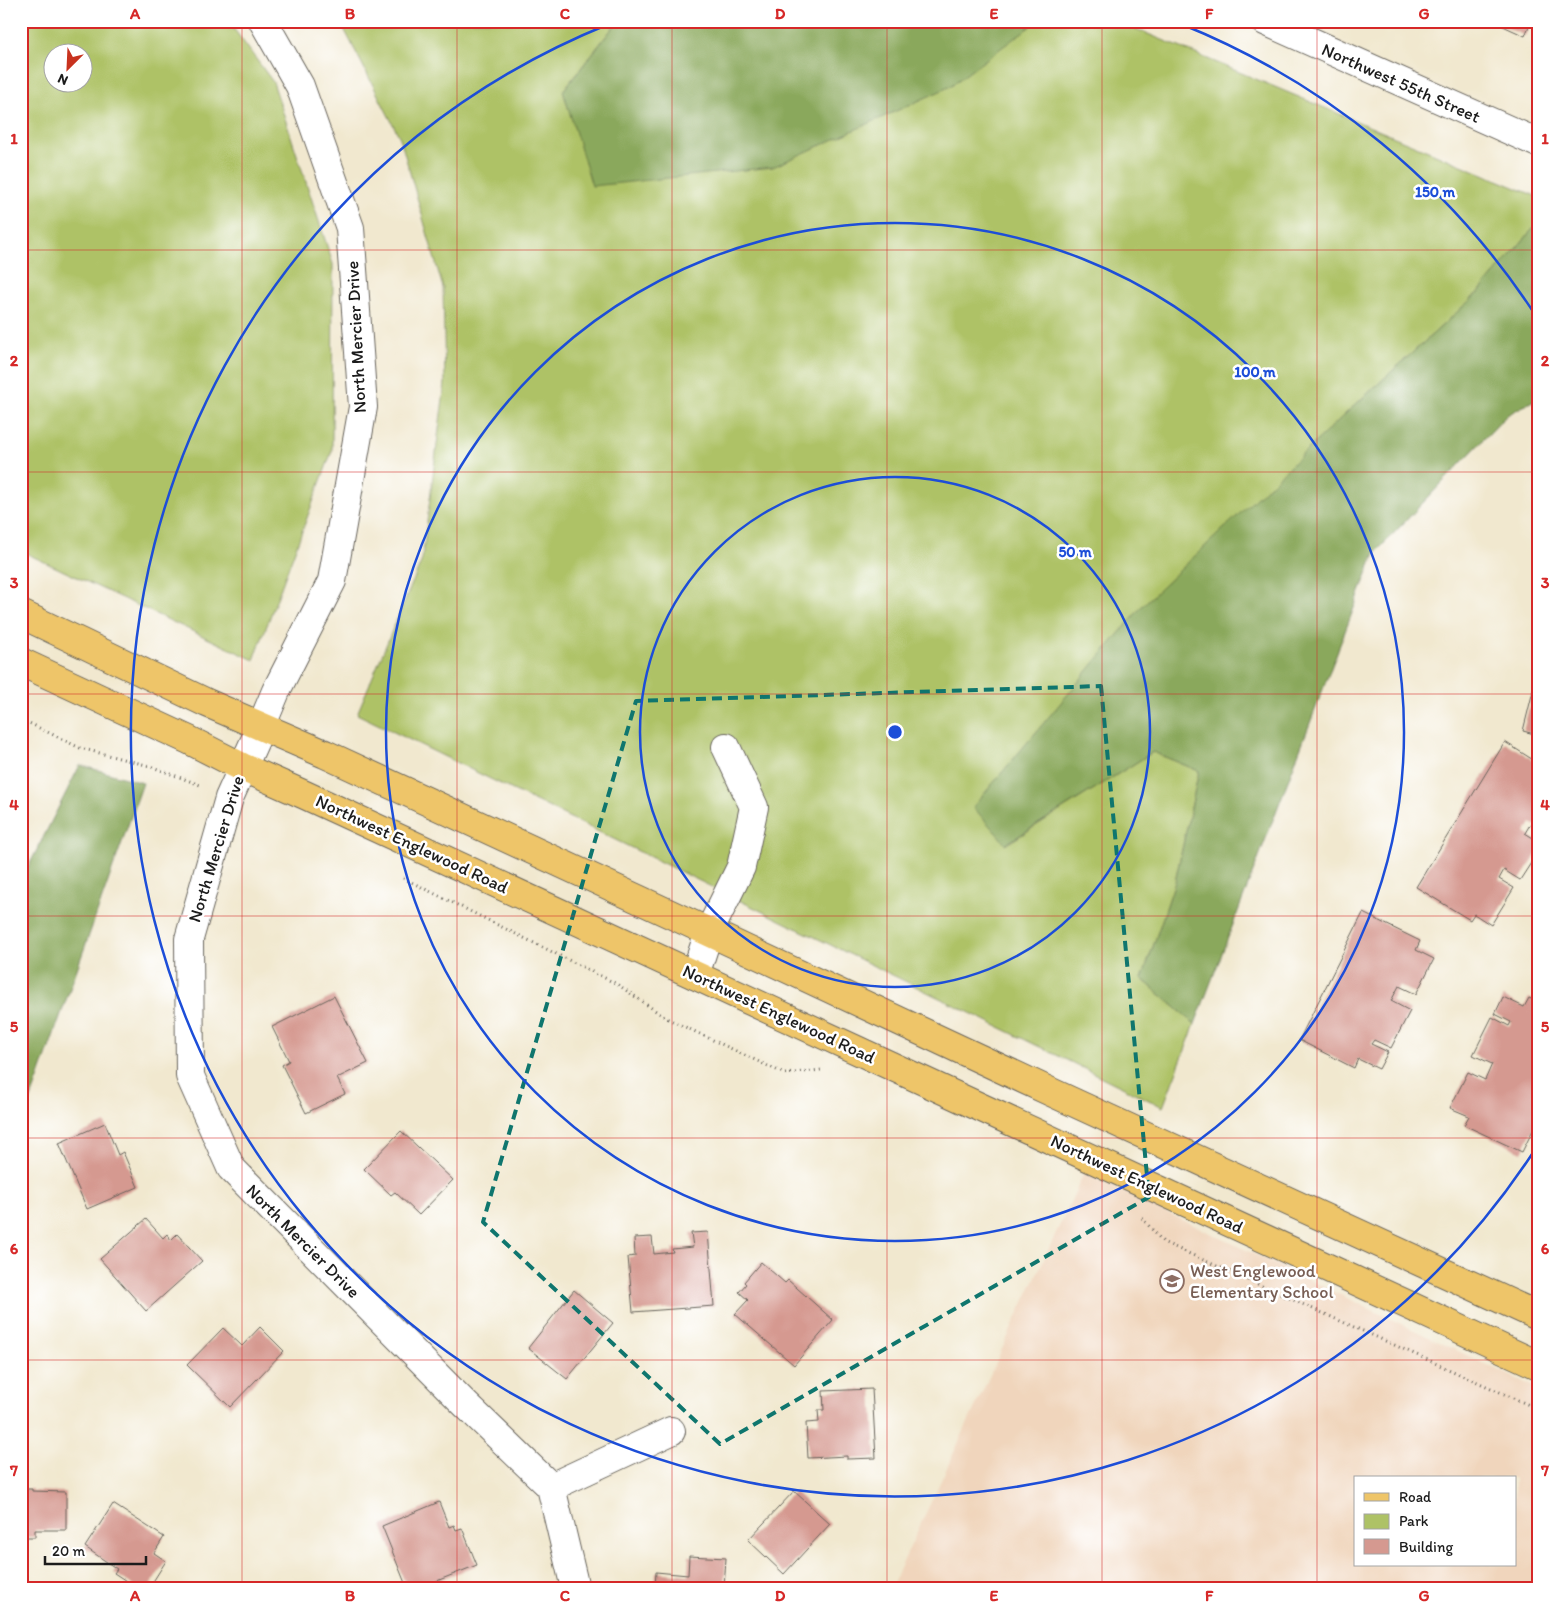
<svg xmlns="http://www.w3.org/2000/svg" width="1559" height="1609" font-family="Itim,sans-serif">
<rect width="100%" height="100%" fill="#fff"/>
<filter id="ink" filterUnits="userSpaceOnUse"><feTurbulence type="fractalNoise" baseFrequency=".02" numOctaves="2"/><feDisplacementMap in="SourceGraphic" scale="10" xChannelSelector="R" yChannelSelector="G"/><feConvolveMatrix kernelMatrix="1 2 1 2 8 2 1 2 1" color-interpolation-filters="sRGB"/></filter>
<filter id="wash" filterUnits="userSpaceOnUse"><feTurbulence type="fractalNoise" baseFrequency=".0096" numOctaves="4" result="noise"/><feDisplacementMap in="SourceGraphic" scale="20" xChannelSelector="R" yChannelSelector="G"/><feGaussianBlur stdDeviation="1.12" result="paint"/><feColorMatrix in="noise" values="0 0 0 0 0 0 0 0 0 0 0 0 0 0 0 0 0 1.4 0 .05"/><feComposite in="paint" operator="in"/></filter>
<g filter="url(#wash)">
<rect width="100%" height="100%" fill="#f1e8cf"/>
<path fill="#f0d5bc" fill-rule="evenodd" d="M1084 1173 1538 1389V1588H891ZM1355 1478H1515V1565H1355Z"/>
<path fill="#aec266" stroke="#656f41" fill-rule="evenodd" d="M21 21H228L273 82 333 264 332 451 254 660 21 551ZM52 52H82V82H52Z
M340 21H618L563 91 1032 25 1031 21H1117L1538 197V223L1478 293 1343 416 1007 844 1153 752 1199 771 1175 882 1142 979 1195 1024 1163 1107 357 714 422 560 445 383 443 288 400 138Z"/>
<path fill="#8aa85b" stroke="#53623c" d="M618 21H1031L1032 25 949 87 773 167 592 186 563 91Z
M1538 223V398L1507 415 1375 553 1195 1024 1142 979 1175 882 1199 771 1153 752 1006 844 973 807 1143 605 1343 416 1478 293Z
M80 765 143 783 21 1127V881Z"/>
<g id="blocks">
<path fill="#d59990" d="M1492 21H1531L1525 36Z
M1537 675H1538V735L1523 731Z
M1505 742 1538 763V827L1531 823 1525 833 1538 841V852L1520 880 1504 870 1499 879 1514 888 1491 925 1474 914 1470 920 1416 887Z
M1363 913 1420 941 1416 950 1434 959 1416 994 1399 986 1391 1001 1410 1011 1391 1048 1374 1040 1371 1044 1388 1052 1379 1069 1358 1059 1354 1068 1299 1040Z
M334 996 368 1063 337 1078 345 1094 306 1113 282 1065 289 1061 272 1027Z
M1503 997 1524 1007 1529 998 1538 1002V1120L1522 1152 1464 1125 1469 1116 1450 1108 1468 1072 1485 1080 1489 1071 1492 1064 1473 1055 1492 1017 1509 1026 1511 1022 1495 1014Z
M105 1123 118 1155 123 1152 138 1187 87 1209 59 1143Z
M401 1131 453 1180 419 1215 395 1192 391 1195 364 1169Z
M146 1219 163 1238 167 1234 171 1240 177 1234 202 1261 146 1311 100 1259Z
M708 1232 714 1306 633 1312 628 1257 635 1256 634 1238 652 1237 654 1254 673 1252 672 1249 693 1247 691 1233Z
M761 1262 785 1283 788 1280 833 1320 794 1365 735 1314 748 1300 739 1292 746 1284 744 1282Z
M574 1290 613 1323 567 1379 528 1348Z
M260 1327 284 1351 230 1407 187 1365 223 1328 242 1346Z
M872 1389 876 1458 847 1459V1456L808 1458 806 1423 819 1422 818 1410H824L823 1391Z
M21 1489H32V1491L66 1492V1530H35V1537H21Z
M794 1491 830 1524 784 1574 748 1540Z
M439 1502 449 1527 454 1525 456 1530 462 1528 477 1565 419 1588H407L382 1526Z
M113 1504 164 1537 154 1553 166 1561 149 1588H137L114 1573 117 1569 85 1547Z
M689 1556 726 1558 724 1588H655L656 1572 688 1575Z"/>
</g>
</g>
<g filter="url(#ink)">
<use href="#blocks" fill-opacity="0" stroke="#67635b" stroke-width="1"/>
<g fill="none" stroke-linecap="round" stroke-linejoin="round">
<g stroke="#67635b" stroke-width="30">
<path id="minor" d="M263 21 300 86 350 228 363 407 332 581 276 691 261 727 229 798 189 939 190 1076 231 1168 464 1403 551 1487 575 1588
M1265 21 1538 143
M695 975 709 932 741 867 754 807 726 747
M551 1487 671 1431"/>
</g>
<g stroke="#67635b" stroke-width="30">
<path id="major" d="M21 614 207 703 325 754 709 932 1051 1092 1538 1316
M21 662 189 740 242 767 305 795 1538 1365"/>
</g>
<path stroke="#67635b" stroke-width="3" stroke-dasharray="1 4" stroke-linecap="butt" d="M21 719 80 748 150 766 200 785
M403 878 617 984 666 1018 785 1074 821 1070
M1142 1218 1163 1242 1538 1409"/>
<use href="#minor" stroke="#fff" stroke-width="28"/>
<use href="#major" stroke="#eec569" stroke-width="28"/>
</g>
</g>
<path fill="none" stroke="#0f766e" stroke-width="4" stroke-dasharray="10 6" stroke-linejoin="round" d="M1101 686 1149 1197 720 1444 483 1222 636 701Z"/>
<path fill="none" stroke="#d62828" stroke-width="1" stroke-opacity="0.55" d="M242 21V1588M457 21V1588M672 21V1588M887 21V1588M1102 21V1588M1317 21V1588M21 250H1538M21 472H1538M21 694H1538M21 916H1538M21 1138H1538M21 1360H1538"/>
<g fill="none" stroke="#1d4ed8" stroke-width="2.5">
<circle cx="895" cy="732" r="255"/>
<circle cx="895" cy="732" r="509"/>
<path d="M1536 1148A764 764 0 1 1 609 24M1181 24A764 764 0 0 1 1536 316"/>
</g>
<defs>
<g id="school-ring" transform="scale(1.25)"><circle r="9.5" fill="#fff" stroke="#8d6e63" stroke-width="1.5"/><path d="M0-5L7-2L0 1L-7-2ZM-4 1L0 2.5L4 1V4Q0 6-4 4Z" fill="#8d6e63"/></g>
</defs>
<g fill-rule="evenodd">
<use href="#school-ring" x="1172" y="1281"/>
</g>
<g text-anchor="middle" dominant-baseline="central" stroke-width="5" stroke-linejoin="round" paint-order="stroke">
<g font-size="18" fill="#1c1c1c" stroke="#fff">
<text transform="translate(1401 83) rotate(24)">Northwest 55th Street</text>
<text transform="translate(356 337) rotate(-93)">North Mercier Drive</text>
<text transform="translate(412 844) rotate(25)">Northwest Englewood Road</text>
<text transform="translate(216 849) rotate(-73)">North Mercier Drive</text>
<text transform="translate(779 1014) rotate(25)">Northwest Englewood Road</text>
<text transform="translate(1147 1184) rotate(25)">Northwest Englewood Road</text>
<text transform="translate(303 1241) rotate(45)">North Mercier Drive</text>
</g>
<g font-size="18" fill="#785e54" stroke="#fff" text-anchor="start">
<text x="1190" y="1271">West Englewood<tspan x="1190" dy="21">Elementary School</tspan></text>
</g>
</g>
<circle cx="895" cy="732" r="8" fill="#1d4ed8" stroke="#fff" stroke-width="2.5"/>
<g font-size="15" text-anchor="middle" font-weight="bold" fill="#1d4ed8" stroke="#fff" stroke-width="5" stroke-linejoin="round" paint-order="stroke">
<text x="1435" y="197">150 m</text>
<text x="1255" y="377">100 m</text>
<text x="1075" y="557">50 m</text>
</g>
<rect width="1559" height="1609" fill="none" stroke="#fff" stroke-width="55"/>
<rect x="1354" y="1476" width="162" height="90" fill="#ffffff" stroke="#a4a4a4"/>
<rect x="1364" y="1493" width="25" height="8" fill="#eec569" stroke="#a4a4a4"/>
<text x="1399" y="1502" font-size="15" fill="#1c1c1c">Road</text>
<rect x="1364" y="1514" width="25" height="15" fill="#aec266" stroke="#a4a4a4"/>
<text x="1399" y="1526" font-size="15" fill="#1c1c1c">Park</text>
<rect x="1364" y="1539" width="25" height="15" fill="#d59990" stroke="#a4a4a4"/>
<text x="1399" y="1552" font-size="15" fill="#1c1c1c">Building</text>
<g transform="translate(68 68) rotate(204)"><circle r="24" fill="#ffffff" stroke="#a4a4a4"/>
<path d="M0-4L9 19L0 12L-9 19Z" fill="#c8321e"/>
<text y="-8" font-size="14" font-weight="bold" text-anchor="middle" fill="#1c1c1c">N</text>
</g>
<path d="M45 1556v8h101v-8" fill="none" stroke="#1c1c1c" stroke-width="2.5"/>
<text x="52" y="1556" font-size="15" fill="#1c1c1c" stroke="#ffffff" stroke-width="4" paint-order="stroke">20 m</text>
<rect x="28" y="28" width="1504" height="1554" fill="none" stroke="#d62828" stroke-width="2"/>
<g font-size="16" text-anchor="middle" font-weight="bold" fill="#d62828">
<text x="135" y="19">A</text>
<text x="350" y="19">B</text>
<text x="565" y="19">C</text>
<text x="780" y="19">D</text>
<text x="994" y="19">E</text>
<text x="1209" y="19">F</text>
<text x="1424" y="19">G</text>
<text x="14" y="144">1</text>
<text x="1545" y="144">1</text>
<text x="14" y="366">2</text>
<text x="1545" y="366">2</text>
<text x="14" y="588">3</text>
<text x="1545" y="588">3</text>
<text x="14" y="810">4</text>
<text x="1545" y="810">4</text>
<text x="14" y="1032">5</text>
<text x="1545" y="1032">5</text>
<text x="14" y="1254">6</text>
<text x="1545" y="1254">6</text>
<text x="14" y="1476">7</text>
<text x="1545" y="1476">7</text>
<text x="135" y="1601">A</text>
<text x="350" y="1601">B</text>
<text x="565" y="1601">C</text>
<text x="780" y="1601">D</text>
<text x="994" y="1601">E</text>
<text x="1209" y="1601">F</text>
<text x="1424" y="1601">G</text>
</g>
</svg>
